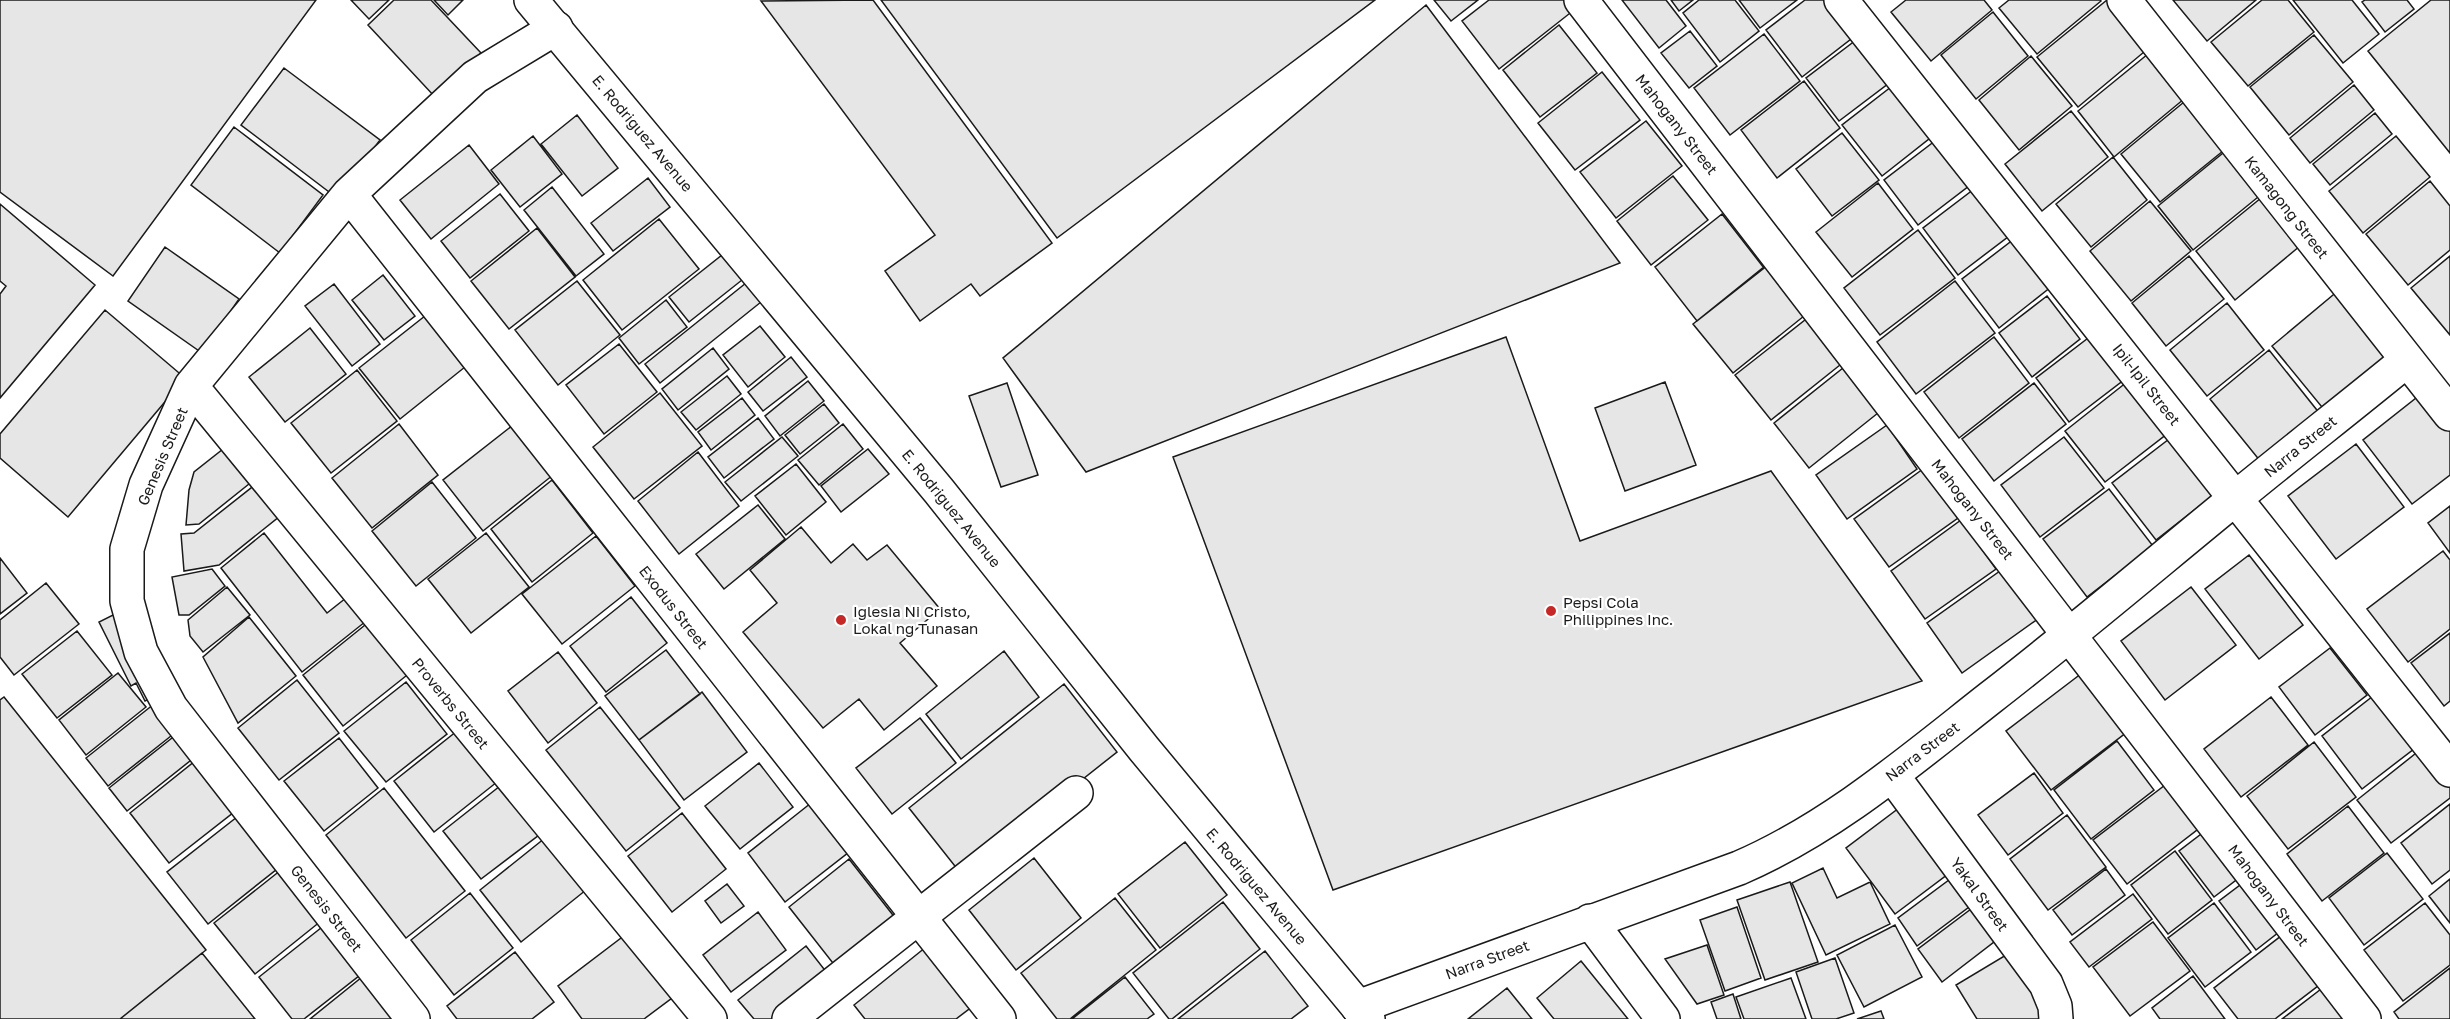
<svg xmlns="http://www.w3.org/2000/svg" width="2450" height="1019" font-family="'Golos Text',sans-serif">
<rect width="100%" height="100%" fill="#fff"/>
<path fill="#e6e6e6" stroke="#1a1a1a" stroke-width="1.5" d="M0 0H316L113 276 0 192Z
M351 0H389L369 19Z
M394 0H431L481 53 435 97 368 25Z
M434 0H463L448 15Z
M873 0 1052 243 980 296 971 284 920 321 885 271 935 235 761 1Z
M881 0H1375L1057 238Z
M1434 0H1478L1451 21Z
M1489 0H1566L1574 10 1499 69 1462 21Z
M1622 0H1666L1686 26 1659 48Z
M1671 0H1693L1679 11Z
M1699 0H1735L1759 31 1720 62 1683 13Z
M1739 0H1797L1760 28Z
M1805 0H1836L1860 32 1802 77 1766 30Z
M1906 0H1984L1992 10 1931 61 1891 12Z
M2009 0H2100L2101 1 2037 54 1999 8Z
M2107 0H2111L2150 47 2078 107 2037 57Z
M2173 0H2256L2207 41Z
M2262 0H2288L2314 32 2248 86 2211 42Z
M2293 0H2352L2379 34 2343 63Z
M2365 0H2407L2414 9 2385 32 2362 2Z
M2431 0H2450V153L2368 51Z
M1426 5 1620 263 1086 472 1003 358Z
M1993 12 2028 56 1976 99 1941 55Z
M1559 25 1597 73 1540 117 1503 70Z
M1690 31 1717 66 1689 88 1661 53Z
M1764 34 1800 81 1730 135 1694 88Z
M1864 34 1897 77 1839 121 1806 78Z
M2314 35 2353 82 2289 135 2250 87Z
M2148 54 2184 99 2114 157 2078 111Z
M2031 56 2072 106 2019 150 1979 100Z
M284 68 380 140 337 198 241 125Z
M1602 72 1640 120 1575 170 1538 123Z
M1900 80 1939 131 1882 176 1842 125Z
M1804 81 1840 128 1777 178 1741 130Z
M2354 85 2374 110 2310 163 2290 138Z
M2184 102 2223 151 2160 202 2121 154Z
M2071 111 2108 157 2042 211 2005 164Z
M2375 113 2392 134 2330 185 2313 164Z
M577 115 618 168 582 196 541 144Z
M1646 121 1682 166 1616 218 1580 172Z
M234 127 323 195 280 253 191 185Z
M1842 133 1879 180 1832 216 1796 169Z
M1944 134 1978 179 1918 225 1884 180Z
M533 136 562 174 520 207 491 170Z
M2396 136 2430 177 2363 233 2329 191Z
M469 145 499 184 431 239 400 200Z
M2228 149 2263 193 2193 250 2158 206Z
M2113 157 2147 200 2091 247 2056 204Z
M1673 176 1708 220 1651 265 1617 221Z
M648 178 670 207 613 251 591 223Z
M2430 181 2450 206V250L2408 285 2366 234Z
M1878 183 1913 229 1852 277 1816 232Z
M1982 183 2017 230 1958 275 1923 228Z
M552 187 604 254 576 276 524 210Z
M500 194 529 231 470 278 441 241Z
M2261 198 2300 246 2235 300 2196 251Z
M2150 201 2191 251 2131 301 2090 251Z
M0 204 95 285 0 398V294L6 286 0 281Z
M1722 214 1764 268 1697 321 1655 267Z
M659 219 699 269 622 330 583 280Z
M537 228 575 277 509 329 471 281Z
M1918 230 1955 278 1880 335 1844 288Z
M2018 236 2056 283 1999 328 1962 279Z
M165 247 239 299 202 353 128 301Z
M722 255 742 280 689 322 669 297Z
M2189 256 2224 299 2166 346 2132 303Z
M2450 256V335L2411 288Z
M1770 262 1809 312 1733 373 1693 324Z
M383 275 415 316 384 340 352 300Z
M577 281 620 335 558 385 515 330Z
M1955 281 1995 333 1916 394 1877 342Z
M746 283 761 302 660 383 645 364Z
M334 284 380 344 352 366 305 306Z
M2339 290 2393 357 2326 412 2272 346Z
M2047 296 2080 339 2032 377 1999 333Z
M666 300 687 327 639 364 619 338Z
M2227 303 2264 350 2207 396 2170 350Z
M105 310 185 378 68 517 0 458V434Z
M430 312 470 363 400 419 359 368Z
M1810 316 1845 361 1771 420 1735 375Z
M760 326 785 357 748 387 723 355Z
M310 328 346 374 285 422 249 377Z
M2096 332 2129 376 2069 422 2036 378Z
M1506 337 1580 541 1771 471 1922 681 1333 890 1173 457Z
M1994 337 2029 383 1959 438 1924 392Z
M619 344 657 392 604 434 566 385Z
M713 348 729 369 678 410 662 389Z
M2269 350 2324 419 2265 467 2210 399Z
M791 357 807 377 763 411 748 392Z
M1848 364 1883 409 1809 468 1774 423Z
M357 370 397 421 331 473 291 423Z
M727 376 741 394 696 430 681 412Z
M2132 378 2172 430 2105 482 2065 431Z
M808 381 824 401 780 436 765 416Z
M1665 382 1696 465 1625 491 1595 408Z
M1007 383 1038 475 1001 487 969 396Z
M2034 383 2066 424 1994 481 1962 439Z
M2435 383 2450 403V475L2412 504 2363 440Z
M660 393 702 446 634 499 593 447Z
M742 398 755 415 711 450 698 432Z
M824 404 839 423 800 454 785 435Z
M758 418 774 439 724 478 708 457Z
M399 424 438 475 372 528 332 478Z
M843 424 863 449 819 485 798 460Z
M513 425 553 475 483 531 443 480Z
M1887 425 1917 469 1847 519 1816 475Z
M2173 436 2216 493 2156 540 2112 483Z
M782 437 798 456 741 501 725 482Z
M2064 437 2104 488 2040 537 2001 485Z
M237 438 264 472 199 524 186 525 189 490 194 472Z
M2356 444 2404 507 2336 559 2288 496Z
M868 449 889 474 841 512 821 486Z
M698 452 739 506 679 554 638 501Z
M796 464 826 502 786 535 755 496Z
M1923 469 1958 518 1889 567 1854 519Z
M261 480 285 512 219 565 184 571 181 534 194 533Z
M552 480 593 533 532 582 491 529Z
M432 482 476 538 416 586 372 531Z
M2109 489 2153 546 2087 597 2043 539Z
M758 505 785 539 724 589 696 554Z
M2450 506V553L2428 523Z
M1961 520 1996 569 1925 619 1891 571Z
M801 527 831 563 853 544 867 560 887 545 940 609 900 643 937 686 884 730 859 699 823 728 743 632 777 603 750 570Z
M264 533 327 613 351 594 370 618 302 672 221 568Z
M486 533 529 587 471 633 428 579Z
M596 536 635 586 562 644 522 594Z
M2443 551 2450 560V629L2408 662 2367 609Z
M2249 555 2303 625 2259 659 2205 589Z
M0 558 27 593 0 614Z
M2007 566 2042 616 1962 673 1927 623Z
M212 569 225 586 189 615H179L172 577Z
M46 583 79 624 14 675 0 657V620Z
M227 587 250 615 203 652 190 636 188 620Z
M2191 587 2236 645 2165 700 2121 641Z
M631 597 667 643 606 692 570 646Z
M119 612 160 694 145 701 136 683 131 686 99 622Z
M249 617 296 676 238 723 203 657Z
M375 617 416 668 343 726 303 675Z
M77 631 112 675 57 718 22 674Z
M2450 633V701L2444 706 2411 663Z
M2330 648 2367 695 2315 735 2279 687Z
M666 650 700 694 639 740 605 696Z
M1004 651 1039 697 961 759 926 714Z
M558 652 597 703 548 743 508 691Z
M2086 670 2131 729 2051 790 2006 731Z
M118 673 146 707 86 755 59 720Z
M297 680 339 733 279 780 238 728Z
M406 682 447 734 386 782 344 731Z
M1064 684 1117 752 962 875 909 808Z
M2382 689 2423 742 2362 789 2322 736Z
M702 692 747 752 684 800 639 740Z
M4 697 206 950 120 1019H0V700Z
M2271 697 2308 745 2241 797 2204 749Z
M154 704 176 732 108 786 86 758Z
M600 707 680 808 626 851 546 750Z
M920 718 956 763 892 814 856 768Z
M457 731 497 782 434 832 394 781Z
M177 734 195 757 127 811 109 788Z
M339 738 378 788 324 831 284 781Z
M2117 741 2154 790 2091 839 2054 790Z
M2314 742 2356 797 2288 849 2247 796Z
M2425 746 2450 779V798L2391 843 2357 800Z
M195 761 234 812 169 863 130 813Z
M759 763 793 807 740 849 705 806Z
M2034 773 2063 813 2008 855 1978 815Z
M2173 779 2206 823 2127 884 2093 840Z
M500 786 539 835 481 879 443 831Z
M384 788 465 891 406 938 326 835Z
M1907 802 1956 868 1895 914 1846 848Z
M811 803 849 852 785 902 748 853Z
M2450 804V870L2432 884 2401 843Z
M2348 806 2384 853 2322 901 2287 854Z
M682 813 726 869 672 912 628 856Z
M2067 815 2106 867 2048 910 2010 859Z
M237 817 277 869 208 924 167 872Z
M2209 828 2244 874 2214 897 2179 851Z
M550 834 591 886 521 942 480 890Z
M1185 842 1227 895 1160 948 1118 894Z
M2175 851 2212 900 2168 934 2131 885Z
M2387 853 2423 899 2364 945 2329 898Z
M1034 858 1081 918 1016 970 969 910Z
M849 859 896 919 836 967 789 907Z
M286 866 326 917 255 974 214 923Z
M1823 868 1837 898 1870 882 1890 924 1826 955 1792 883Z
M2106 869 2125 895 2072 935 2053 910Z
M1961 871 1981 898 1917 946 1898 918Z
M2252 876 2288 925 2256 950 2219 901Z
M2450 879V923L2429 896Z
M1790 882 1818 962 1765 980 1737 900Z
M727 884 744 906 721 923 705 901Z
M470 893 513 948 454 995 411 940Z
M2133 894 2152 919 2089 967 2070 942Z
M1115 898 1156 950 1070 1019H1057L1021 973Z
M1223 902 1260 949 1172 1019H1169L1133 973Z
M1979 903 2003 935 1942 982 1918 949Z
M2214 903 2251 952 2205 987 2168 938Z
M2425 903 2450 935V965L2403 1001 2364 950Z
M1737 907 1761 978 1725 991 1700 920Z
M758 912 786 950 731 992 703 955Z
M331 920 369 968 304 1019H292L259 977Z
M2153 922 2190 971 2130 1016 2093 967Z
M1895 925 1922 977 1864 1007 1837 955Z
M2290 929 2327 979 2275 1019H2238L2214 988Z
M625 935 672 998 644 1019H582L558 986Z
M1707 945 1724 995 1697 1004 1665 959Z
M806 946 831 978 778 1019H754L738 1000Z
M926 947 973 1006 956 1019H865L854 1005Z
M1265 951 1308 1006 1291 1019H1178Z
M515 952 554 1002 532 1019H457L447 1006Z
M2011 952 2049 1014 2040 1019H1977L1956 985Z
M202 953 255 1019H120Z
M1835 958 1854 1013 1836 1019H1812L1796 972Z
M1581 961 1628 1019H1554L1537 998Z
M2450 968V1019H2399L2394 1012Z
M367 973 404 1019H310Z
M2193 976 2225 1019H2160L2152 1008Z
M1125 977 1154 1014 1147 1019H1072Z
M1791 978 1806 1019H1744L1736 997Z
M2325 986 2350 1019H2282Z
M1507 988 1532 1019H1468Z
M1733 994 1741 1019H1717L1711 1002Z
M1881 1011 1884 1019H1857Z"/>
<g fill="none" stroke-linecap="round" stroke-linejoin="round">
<g stroke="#1a1a1a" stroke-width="36">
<path id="street" d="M1581 0 2364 1019
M1841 0 2450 770
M2124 0 2450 414
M349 194 999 1019
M191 386 710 1019
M1892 775 2046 984 2055 1006 2056 1019
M1590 921 1663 1019
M1358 1007 1739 868C1832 828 1911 760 1990 698 2074 633 2155 564 2237 497 2293 451 2351 406 2407 360
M413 1019 171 708 141 652 127 601V549L146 485 191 386 349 194 475 77 556 28
M789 1019 1076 793"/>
</g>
<g stroke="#1a1a1a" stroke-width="36">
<path id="secondary" d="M531 0 939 491 1144 749 1368 1019"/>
</g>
<use href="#street" stroke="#fff" stroke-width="33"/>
<use href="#secondary" stroke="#fff" stroke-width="33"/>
</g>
<g fill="#c62828" stroke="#fff" stroke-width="2">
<circle cx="1551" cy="611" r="6"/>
<circle cx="841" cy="620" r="6"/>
</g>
<g text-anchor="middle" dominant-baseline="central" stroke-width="4.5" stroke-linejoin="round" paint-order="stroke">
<g font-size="15" fill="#1a1a1a" stroke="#fff">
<text transform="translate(1677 124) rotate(52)">Mahogany Street</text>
<text transform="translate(643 133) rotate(50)">E. Rodriguez Avenue</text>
<text transform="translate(2287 207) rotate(52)">Kamagong Street</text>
<text transform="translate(2147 384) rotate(52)">Ipil-Ipil Street</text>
<text transform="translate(2300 446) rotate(-39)">Narra Street</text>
<text transform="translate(162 456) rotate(-67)">Genesis Street</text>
<text transform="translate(952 508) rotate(51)">E. Rodriguez Avenue</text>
<text transform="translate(1973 509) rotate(52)">Mahogany Street</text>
<text transform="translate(674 607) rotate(52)">Exodus Street</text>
<text transform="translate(451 703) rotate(51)">Proverbs Street</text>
<text transform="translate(1922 751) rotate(-37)">Narra Street</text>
<text transform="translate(1257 886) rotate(50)">E. Rodriguez Avenue</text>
<text transform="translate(1980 894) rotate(54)">Yakal Street</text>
<text transform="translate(2269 895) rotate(53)">Mahogany Street</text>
<text transform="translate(327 908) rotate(52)">Genesis Street</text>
<text transform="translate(1487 959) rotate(-20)">Narra Street</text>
</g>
<g font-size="15" fill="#1a1a1a" stroke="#fff" text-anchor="start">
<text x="1563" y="602">Pepsi Cola<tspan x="1563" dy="17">Philippines Inc.</tspan></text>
<text x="853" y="611">Iglesia Ni Cristo,<tspan x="853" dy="17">Lokal ng Tunasan</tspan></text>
</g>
</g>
</svg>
